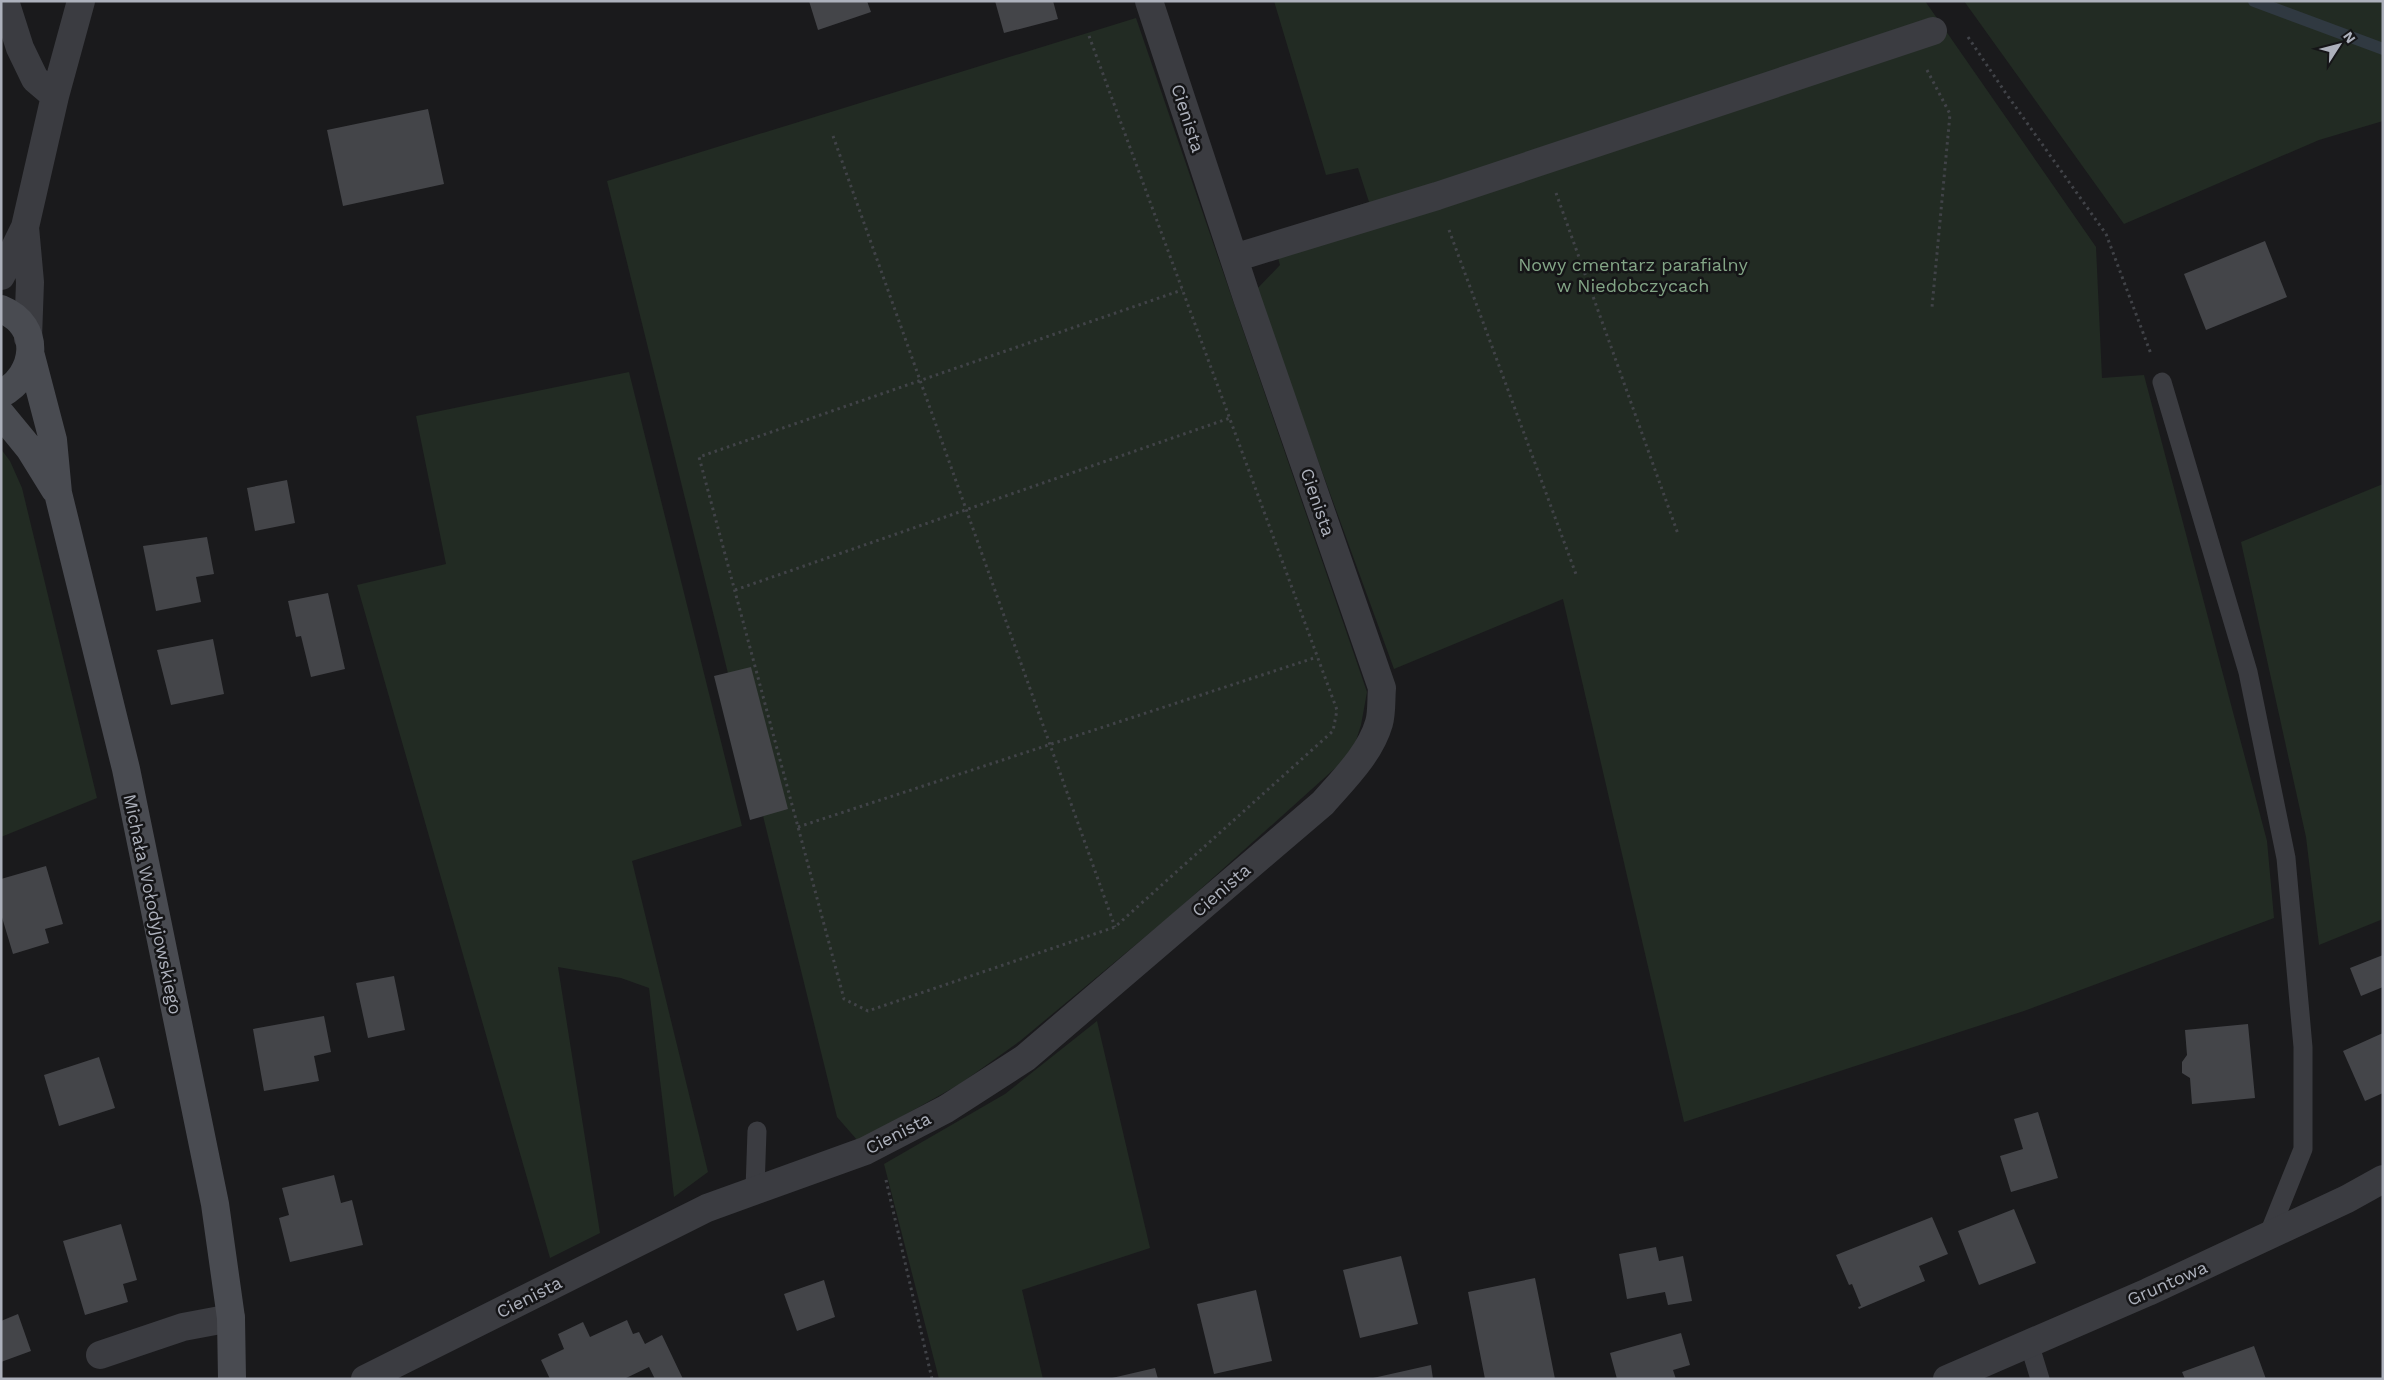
<svg xmlns="http://www.w3.org/2000/svg" width="2384" height="1380" font-family="'Work Sans',sans-serif">
<rect width="100%" height="100%" fill="#1a1a1c"/>
<path fill="#222b23" d="M1274 1H1925L2096 247 2102 378 2144 375 2267 841 2274 918 2024 1011 1684 1122 1563 599 1394 669 1256 290 1280 265 1271 233 1369 202 1358 168 1326 175Z
M1964 1H2383V121L2319 140 2124 224Z
M1136 18 1367 692 1361 725 1352 753 1175 912 1020 1041 960 1084 858 1141 837 1117 607 181Z
M629 372 742 826 632 861 708 1172 674 1197 649 988 621 978 558 967 600 1233 550 1258 357 585 446 564 416 416Z
M1 449 10 461 22 488 97 798 1 837Z
M2383 484V919L2319 945 2306 837 2241 542Z
M1097 1021 1150 1248 1022 1290 1043 1379H939L884 1164 1005 1094Z"/>
<g fill="none" stroke-linecap="round" stroke-linejoin="round">
<path stroke="#303941" stroke-width="12" d="M2254 1 2383 49"/>
</g>
<path fill="#444549" d="M809 1H867L871 12 818 30Z
M995 1H1053L1058 19 1004 33Z
M428 109 444 184 343 206 327 130Z
M2265 241 2287 297 2206 330 2184 274Z
M287 480 295 523 255 531 247 488Z
M207 537 214 574 196 577 201 602 156 611 143 546Z
M328 593 345 669 311 677 301 636 296 637 288 601Z
M213 639 224 694 171 705 157 650Z
M751 667 788 809 750 820 714 676Z
M46 866 63 924 45 929 49 943 13 954 1 914V879Z
M2383 955V987L2361 996 2350 968Z
M394 976 405 1030 368 1038 356 983Z
M324 1016 331 1052 314 1056 319 1081 264 1091 253 1029Z
M2248 1024 2255 1098 2192 1104 2190 1078 2182 1073V1062L2187 1055 2185 1030Z
M2383 1033V1093L2365 1101 2343 1051Z
M99 1057 115 1108 59 1126 44 1075Z
M2038 1112 2058 1178 2011 1192 2000 1156 2023 1149 2014 1119Z
M334 1175 341 1203 352 1200 363 1245 290 1262 279 1218 289 1215 282 1188Z
M2014 1209 2036 1263 1979 1285 1958 1231Z
M1932 1217 1948 1254 1919 1266 1925 1281 1859 1309 1858 1307 1861 1306 1852 1284 1849 1285 1836 1255Z
M121 1224 137 1280 123 1284 128 1302 85 1315 63 1241Z
M1656 1247 1659 1261 1683 1256 1692 1301 1668 1305 1665 1292 1627 1299 1619 1254Z
M1401 1256 1418 1324 1360 1338 1343 1270Z
M1535 1278 1555 1379H1485L1468 1292Z
M824 1280 835 1317 797 1331 784 1294Z
M1256 1290 1272 1361 1214 1374 1197 1304Z
M18 1314 31 1351 1 1362V1321Z
M627 1320 633 1334 639 1332 645 1344 662 1335 683 1379H655L649 1367 624 1379H550L541 1360 564 1349 558 1334 583 1322 590 1337Z
M1681 1333 1690 1365 1673 1370 1676 1379H1617L1610 1353Z
M2254 1346 2266 1379H2185L2182 1372Z
M1431 1365 1433 1379H1373V1378Z
M1155 1368 1158 1379H1112V1378Z"/>
<g fill="none" stroke-linecap="round" stroke-linejoin="round">
<path stroke="#414348" stroke-width="3" stroke-dasharray="2.5 4" stroke-linecap="butt" d="M1089 36 1337 710 1333 731 1115 927 868 1011 844 999 699 457 1182 290
M1968 37 2005 92 2106 234 2151 354
M1927 70 1950 114 1932 307
M833 136 1115 927
M1556 193 1678 534
M1449 230 1577 577
M735 590 1230 418
M798 827 1317 657
M886 1180 932 1379"/>
<path stroke="#3b3c41" stroke-width="19" d="M2162 382 2248 672 2286 858 2303 1047V1149L2268 1236
M755 1189 757 1131
M2029 1343 2040 1379"/>
<path stroke="#3b3c41" stroke-width="28" d="M5 1 20 48 35 79 55 96
M25 227 30 282 28 338
M1234 258 1437 196 1933 31
M1 276 25 227 55 96 81 1
M100 1355 183 1327 231 1318
M365 1379 707 1208 865 1151 946 1109 1025 1058 1323 803C1343 780 1370 754 1379 723 1382 713 1381 699 1382 688L1247 298 1149 1
M1947 1379 2148 1292 2347 1199 2383 1179"/>
<path stroke="#494b51" stroke-width="28" d="M1 309C43 326 37 375 1 394
M31 356 53 440 58 493 126 769 215 1204 231 1318 232 1379
M1 414 29 448 55 490"/>
</g>
<g text-anchor="middle" dominant-baseline="central" stroke-width="5" stroke-linejoin="round" paint-order="stroke">
<g font-size="18" fill="#adb1bc" stroke="#151517">
<text transform="translate(1188 118) rotate(72)">Cienista</text>
<text transform="translate(1318 502) rotate(71)">Cienista</text>
<text transform="translate(1221 890) rotate(-41)">Cienista</text>
<text transform="translate(153 904) rotate(78)">Michała Wołodyjowskiego</text>
<text transform="translate(898 1133) rotate(-27)">Cienista</text>
<text transform="translate(2167 1283) rotate(-24)">Gruntowa</text>
<text transform="translate(529 1297) rotate(-27)">Cienista</text>
</g>
<g font-size="18" fill="#84a687" stroke="#151517">
<text x="1633" y="264">Nowy cmentarz parafialny<tspan x="1633" dy="21">w Niedobczycach</tspan></text>
</g>
</g>
<rect width="2384" height="1380" fill="none" stroke="#adb1bc" stroke-width="5"/>
<g transform="translate(2339 45) rotate(54)" stroke="#151517" stroke-width="4" paint-order="stroke">
<path d="M0-4L9 19L0 12L-9 19Z" fill="#adb1bc"/>
<text y="-8" font-size="14" font-weight="bold" text-anchor="middle" fill="#adb1bc">N</text>
</g>
</svg>
